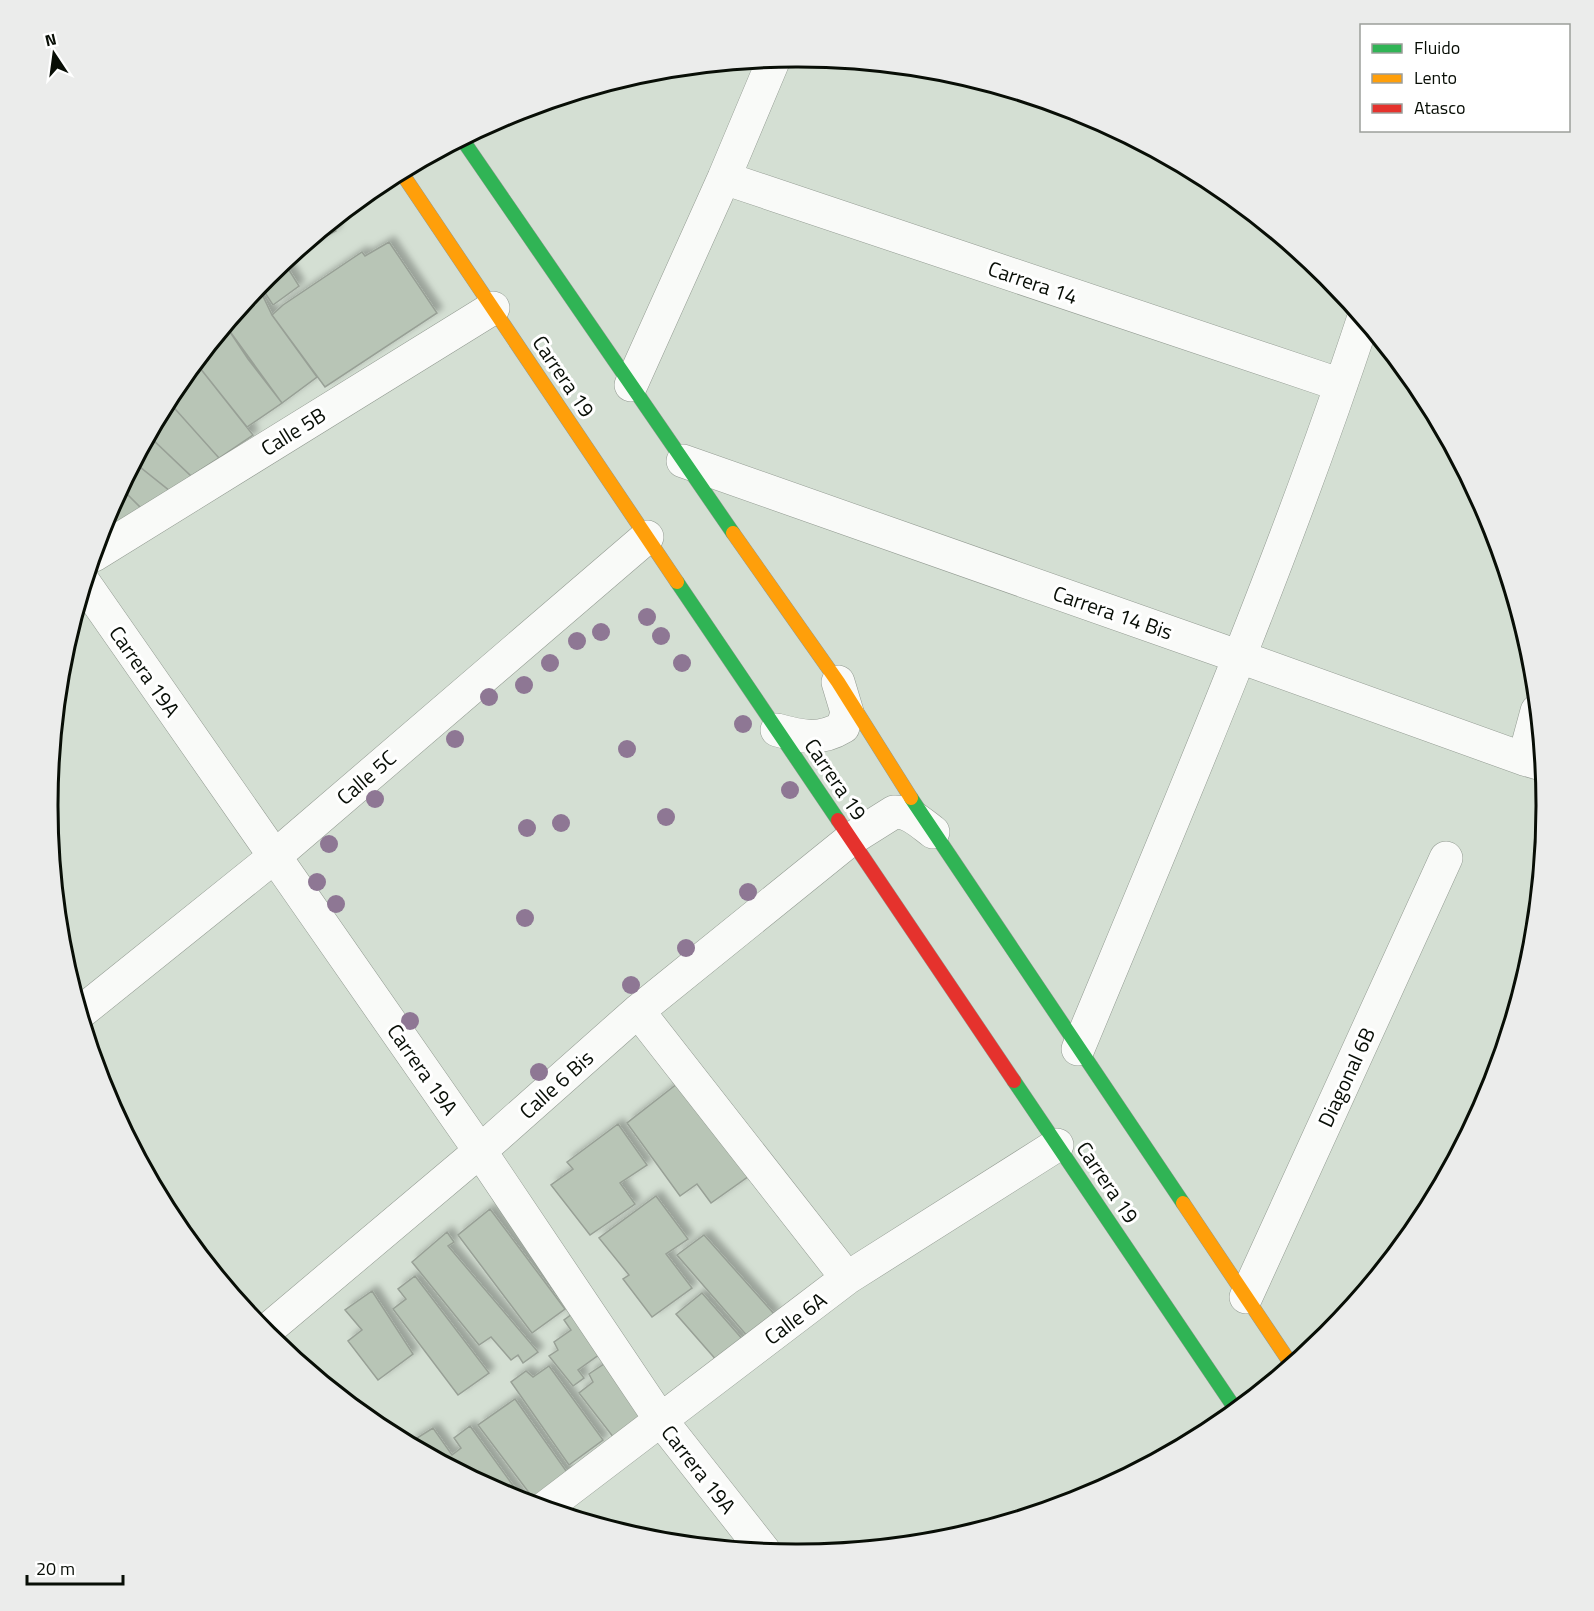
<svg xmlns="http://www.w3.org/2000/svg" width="1594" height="1611" font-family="'Titillium Web',sans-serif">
<defs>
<filter id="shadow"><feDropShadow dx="5.5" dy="-5.5" stdDeviation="3" flood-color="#0004"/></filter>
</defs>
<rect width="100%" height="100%" fill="#d4dfd3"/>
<path fill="#b8c5b6" stroke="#98a096" stroke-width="1.5" filter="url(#shadow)" d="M332 223 336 231 303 249 302 248Z
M389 242 437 313 325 387 272 315 283 305 362 252 365 256Z
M284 262 299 286 273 305 260 285 268 276Z
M260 290 272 315 317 377 282 403 248 359 226 326 251 296Z
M226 326 282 403 247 427 196 363Z
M196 363 253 435 219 458 168 401 174 389Z
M168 401 219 458 191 476 149 436Z
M149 436 191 476 170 491 135 463Z
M135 463 170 491 142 509 121 488Z
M121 488 142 509 99 537 105 519Z
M682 1080 749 1176 711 1203 697 1184 680 1196 627 1123Z
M618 1124 647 1165 620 1183 635 1204 590 1235 551 1185 573 1169 567 1162Z
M656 1196 688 1239 666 1254 692 1288 652 1317 623 1279 629 1275 599 1238Z
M490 1209 565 1309 532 1333 458 1235Z
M447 1232 454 1242 448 1246 538 1352 523 1363 518 1355 511 1360 491 1337 479 1345 412 1262Z
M704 1235 775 1315 749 1338 677 1255Z
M415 1276 489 1373 458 1395 393 1309 406 1299 398 1289Z
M372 1291 413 1354 378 1380 348 1341 362 1330 345 1310Z
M702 1293 744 1341 718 1362 676 1314Z
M572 1314 600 1354 578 1370 584 1378 573 1386 549 1356 558 1350 554 1342 571 1330 564 1320Z
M604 1364 644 1415 614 1438 579 1393 593 1382 589 1374Z
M549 1366 603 1440 569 1465 511 1382 526 1371 533 1377Z
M515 1399 569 1475 536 1502 478 1425Z
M470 1426 525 1502 510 1497 409 1443 433 1428 452 1455 461 1448 454 1438Z"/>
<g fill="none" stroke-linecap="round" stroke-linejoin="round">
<g stroke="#939b92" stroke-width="34">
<path id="street" d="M724 178 1341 385
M631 385 724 178 774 59
M683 461 1240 657 1524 759 1542 764
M94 555 493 308
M85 584 480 1151 660 1419 764 1551
M777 730C802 737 820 741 843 727L847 712 838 682
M1524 759 1537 711
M638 1011 847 1278
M81 1012 274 857 647 537
M1078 1049C1178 808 1281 568 1363 320
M1246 1297 1446 858
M265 1332 480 1151 638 1011 851 839 894 812C909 811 921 823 933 832
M545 1508 847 1278 1057 1145"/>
</g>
<g stroke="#939b92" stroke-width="15">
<path id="fast" d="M462 139 733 533
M677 582 838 820
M911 798 1183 1203
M1014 1081 1236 1410"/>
</g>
<g stroke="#939b92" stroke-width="15">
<path id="slow" d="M401 172 677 582
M733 533 838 682 911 798
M1183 1203 1291 1364"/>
</g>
<g stroke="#939b92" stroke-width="15">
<path id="jam" d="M838 820 1014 1081"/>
</g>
<use href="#street" stroke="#f9faf8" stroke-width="33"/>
<use href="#fast" stroke="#30b455" stroke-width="14"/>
<use href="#slow" stroke="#ff9f0a" stroke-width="14"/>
<use href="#jam" stroke="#e5322d" stroke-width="14"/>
</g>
<g fill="#8e7794">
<circle cx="647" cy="617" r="9"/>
<circle cx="601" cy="632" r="9"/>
<circle cx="661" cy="636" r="9"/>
<circle cx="577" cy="641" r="9"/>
<circle cx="550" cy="663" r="9"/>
<circle cx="682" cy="663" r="9"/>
<circle cx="524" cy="685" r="9"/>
<circle cx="489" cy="697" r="9"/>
<circle cx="743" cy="724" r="9"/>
<circle cx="455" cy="739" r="9"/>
<circle cx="627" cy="749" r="9"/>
<circle cx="790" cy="790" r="9"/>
<circle cx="375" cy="799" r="9"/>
<circle cx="666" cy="817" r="9"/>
<circle cx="561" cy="823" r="9"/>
<circle cx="527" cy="828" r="9"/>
<circle cx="329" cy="844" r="9"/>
<circle cx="317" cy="882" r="9"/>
<circle cx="748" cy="892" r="9"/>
<circle cx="336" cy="904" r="9"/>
<circle cx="525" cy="918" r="9"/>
<circle cx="686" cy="948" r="9"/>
<circle cx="631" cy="985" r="9"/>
<circle cx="410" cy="1021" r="9"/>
<circle cx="539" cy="1072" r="9"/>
</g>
<g text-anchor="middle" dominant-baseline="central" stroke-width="6" stroke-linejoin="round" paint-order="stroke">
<g font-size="21" fill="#080e06" stroke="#fff">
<text transform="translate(1033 282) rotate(19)">Carrera 14</text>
<text transform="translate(564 376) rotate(56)">Carrera 19</text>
<text transform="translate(293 431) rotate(-32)">Calle 5B</text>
<text transform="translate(1113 612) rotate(19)">Carrera 14 Bis</text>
<text transform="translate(145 671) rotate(55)">Carrera 19A</text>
<text transform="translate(366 777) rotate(-41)">Calle 5C</text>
<text transform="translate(836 779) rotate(56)">Carrera 19</text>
<text transform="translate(423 1069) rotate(55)">Carrera 19A</text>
<text transform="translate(1346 1077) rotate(-65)">Diagonal 6B</text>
<text transform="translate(556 1084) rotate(-42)">Calle 6 Bis</text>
<text transform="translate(1108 1182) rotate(56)">Carrera 19</text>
<text transform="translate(795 1318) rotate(-37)">Calle 6A</text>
<text transform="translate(699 1469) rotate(52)">Carrera 19A</text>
</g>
</g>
<path d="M0 0H1594V1611H0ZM796 67H798A738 738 0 0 1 1536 805V806A738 738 0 0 1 798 1544H796A738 738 0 0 1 58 806V805A738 738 0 0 1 796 67Z" fill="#ebeceb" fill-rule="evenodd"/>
<path fill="none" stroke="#080e06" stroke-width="3" d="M796 67H798A738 738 0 0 1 1536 805V806A738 738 0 0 1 798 1544H796A738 738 0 0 1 58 806V805A738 738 0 0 1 796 67Z"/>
<rect x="1360" y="24" width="210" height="108" fill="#ffffff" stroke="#9c9f9b" stroke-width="1.5"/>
<rect x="1372" y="44" width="30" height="9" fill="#30b455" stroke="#9c9f9b" stroke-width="1.5"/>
<text x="1414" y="54" font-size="18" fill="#080e06">Fluido</text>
<rect x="1372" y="74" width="30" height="9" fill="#ff9f0a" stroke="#9c9f9b" stroke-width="1.5"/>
<text x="1414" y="84" font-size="18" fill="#080e06">Lento</text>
<rect x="1372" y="104" width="30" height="9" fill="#e5322d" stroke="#9c9f9b" stroke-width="1.5"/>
<text x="1414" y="114" font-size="18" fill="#080e06">Atasco</text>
<g transform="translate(54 54) rotate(347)" stroke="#ffffff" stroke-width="4.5" paint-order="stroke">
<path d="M0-4.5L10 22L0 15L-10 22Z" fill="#080e06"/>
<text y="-9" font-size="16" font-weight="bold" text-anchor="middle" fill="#080e06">N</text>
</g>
<path d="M27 1575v9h96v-9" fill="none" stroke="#080e06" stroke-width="3"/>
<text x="36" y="1575" font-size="18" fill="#080e06" stroke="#ffffff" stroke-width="4.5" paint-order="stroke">20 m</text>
</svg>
